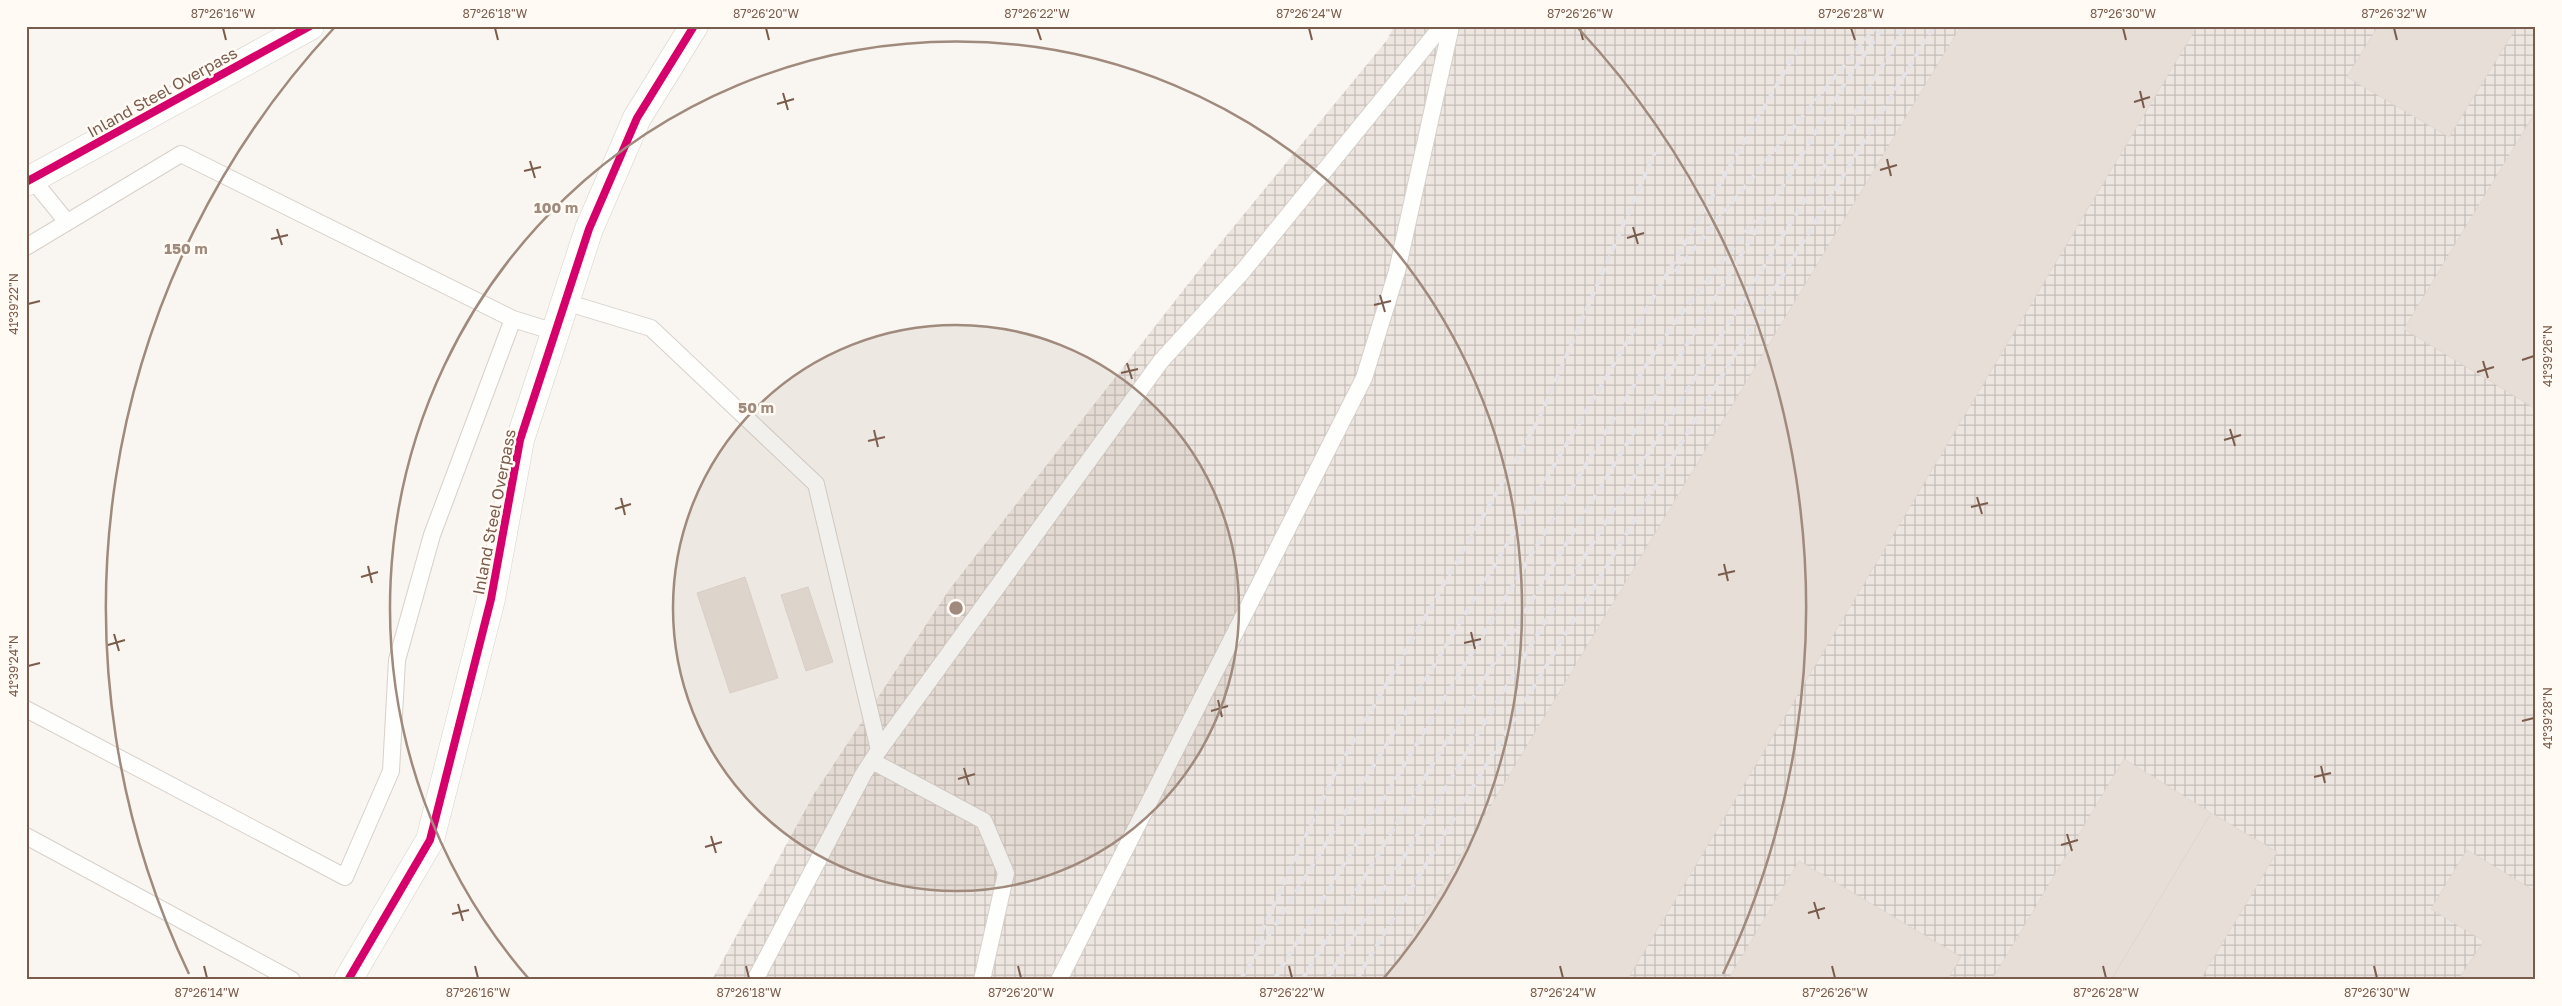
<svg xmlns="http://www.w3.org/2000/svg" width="2562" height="1006" font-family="'Golos Text',sans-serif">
<defs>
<pattern id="industrial-grid" width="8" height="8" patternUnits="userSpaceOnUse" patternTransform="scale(1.25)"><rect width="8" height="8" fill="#ede5e0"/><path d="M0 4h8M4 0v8" fill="none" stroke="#c5bdb8"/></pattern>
</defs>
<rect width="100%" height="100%" fill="#f9f5f0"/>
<path fill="url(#industrial-grid)" d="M1394 26H2536V980H712L814 794 949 590 1217 247 1387 40Z"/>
<path fill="#e6ded7" stroke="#e2d8d2" d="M1961 26H2197L1627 980H1386Z
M2378 26H2517L2449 137 2347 77Z
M2536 111V409L2404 329Z
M745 577 778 678 730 693 697 593Z
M808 587 833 662 806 671 781 595Z
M2124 759 2211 813 2111 980H1992Z
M2211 813 2277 852 2200 980H2111Z
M2467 850 2536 892V980H2458L2484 941 2431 909Z
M1799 861 1961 957 1947 980H1728Z"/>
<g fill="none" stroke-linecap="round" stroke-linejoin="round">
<g stroke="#d7d1cb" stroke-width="18">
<path id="lane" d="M32 179 67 222
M26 247 181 154 513 319 555 332
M565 302 651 328 816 484 879 750
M26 709 345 877 391 771 397 660 432 535 513 319
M872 761 984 821 1006 873 982 980
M26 836 292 980
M755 980 864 773 879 750 1161 361 1243 271 1442 26
M1059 980 1364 378 1397 271 1451 26"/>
</g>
<g stroke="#d7d1cb" stroke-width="29">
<path id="street" d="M26 182 310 26
M348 980 430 840 491 599 520 440 589 229 637 118 694 26"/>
</g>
<use href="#lane" stroke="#fefefd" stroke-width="16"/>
<use href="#street" stroke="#fefefd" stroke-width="28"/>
<path stroke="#e6e3e7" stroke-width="4" stroke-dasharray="8 5" stroke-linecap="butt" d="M1675 272 1875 28
M1256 944 1333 777 1539 419 1655 152
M1240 980C1328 844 1410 705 1494 566 1601 387 1707 207 1811 26
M1274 980 1645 367 1677 319 1755 220
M1302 980 1806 148 1847 80 1884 26
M1326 980 1407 852 1575 572 1805 200 1905 26
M1356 980 1934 26"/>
<g stroke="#fffaf3" stroke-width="11">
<path id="cycleway" d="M26 182 310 26
M348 980 430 840 491 599 520 440 589 229 637 118 694 26"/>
</g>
<use href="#cycleway" stroke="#d6006c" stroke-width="8"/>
</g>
<path fill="none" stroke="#7a5c4d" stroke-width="2" d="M223 28 226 40M495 28 498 40M766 28 769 40M1037 28 1041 40M1309 28 1312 40M1580 28 1583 40M1851 28 1855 40M2123 28 2126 40M2394 28 2397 40M2140 91 2144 108M783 93 788 110M2134 102 2150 97M777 104 794 99M1887 159 1891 176M530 161 535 178M1880 170 1897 165M524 171 541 167M1633 227 1638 244M277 229 282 245M1627 238 1644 233M271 239 288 235M1380 295 1385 312M28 304 40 301M1374 305 1391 301M2522 360 2534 356M2483 361 2488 378M1127 363 1132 379M2477 372 2494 367M1121 373 1138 369M2230 429 2235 446M874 430 878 447M2224 440 2241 435M868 441 885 437M1977 497 1982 514M621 498 625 515M1971 507 1988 503M615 509 631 504M1724 564 1728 581M368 566 372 583M1718 575 1735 571M361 577 378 572M1471 632 1475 649M114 634 119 651M1464 643 1481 639M108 645 125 640M28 666 40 663M1218 700 1222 717M1211 711 1228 706M2522 721 2534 718M2321 766 2325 783M964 768 969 785M2314 777 2331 773M958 779 975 774M2067 834 2072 851M711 836 716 853M2061 845 2078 840M705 847 722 842M1814 902 1819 919M458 904 463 921M1808 913 1825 908M452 914 469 910M204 966 207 978M475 966 478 978M746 966 749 978M1018 966 1021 978M1289 966 1292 978M1560 966 1563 978M1832 966 1835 978M2103 966 2106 978M2374 966 2377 978"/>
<circle cx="956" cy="608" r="283" fill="#9f8a7d" fill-opacity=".12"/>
<g fill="none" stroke="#9f8a7d" stroke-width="2.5">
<circle cx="956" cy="608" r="283"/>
<path d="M529 979A566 566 0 1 1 1383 979"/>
<path d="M189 974A850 850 0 0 1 334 28M1578 28A850 850 0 0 1 1723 974"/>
</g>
<g text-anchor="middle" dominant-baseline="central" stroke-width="5" stroke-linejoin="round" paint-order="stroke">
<g font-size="16" fill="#7a5c4d" stroke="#fffaf3">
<text transform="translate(162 92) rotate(-29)">Inland Steel Overpass</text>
<text transform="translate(494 512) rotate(-79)">Inland Steel Overpass</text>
</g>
</g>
<circle cx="956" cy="608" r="8" fill="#9f8a7d" stroke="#fffaf3" stroke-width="2.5"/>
<g font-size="15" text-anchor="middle" font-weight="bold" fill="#9f8a7d" stroke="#fffaf3" stroke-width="5" stroke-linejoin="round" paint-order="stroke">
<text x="556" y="213">100 m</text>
<text x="186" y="254">150 m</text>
<text x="756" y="413">50 m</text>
</g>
<rect width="2562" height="1006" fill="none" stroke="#fffaf3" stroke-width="55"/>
<rect x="28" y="28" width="2506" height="950" fill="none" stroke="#7a5c4d" stroke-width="2"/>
<g font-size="12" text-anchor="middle" fill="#7a5c4d">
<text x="223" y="18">87°26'16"W</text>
<text x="495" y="18">87°26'18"W</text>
<text x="766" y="18">87°26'20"W</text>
<text x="1037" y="18">87°26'22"W</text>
<text x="1309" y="18">87°26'24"W</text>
<text x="1580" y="18">87°26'26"W</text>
<text x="1851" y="18">87°26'28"W</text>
<text x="2123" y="18">87°26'30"W</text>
<text x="2394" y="18">87°26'32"W</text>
<text transform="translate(14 304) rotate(-90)" y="4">41°39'22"N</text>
<text transform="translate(2548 356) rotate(-90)" y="4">41°39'26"N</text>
<text transform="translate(14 666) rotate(-90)" y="4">41°39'24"N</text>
<text transform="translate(2548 718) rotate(-90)" y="4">41°39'28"N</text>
<text x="207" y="997">87°26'14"W</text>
<text x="478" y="997">87°26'16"W</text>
<text x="749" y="997">87°26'18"W</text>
<text x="1021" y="997">87°26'20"W</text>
<text x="1292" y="997">87°26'22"W</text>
<text x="1563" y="997">87°26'24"W</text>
<text x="1835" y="997">87°26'26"W</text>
<text x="2106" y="997">87°26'28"W</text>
<text x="2377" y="997">87°26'30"W</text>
</g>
</svg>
